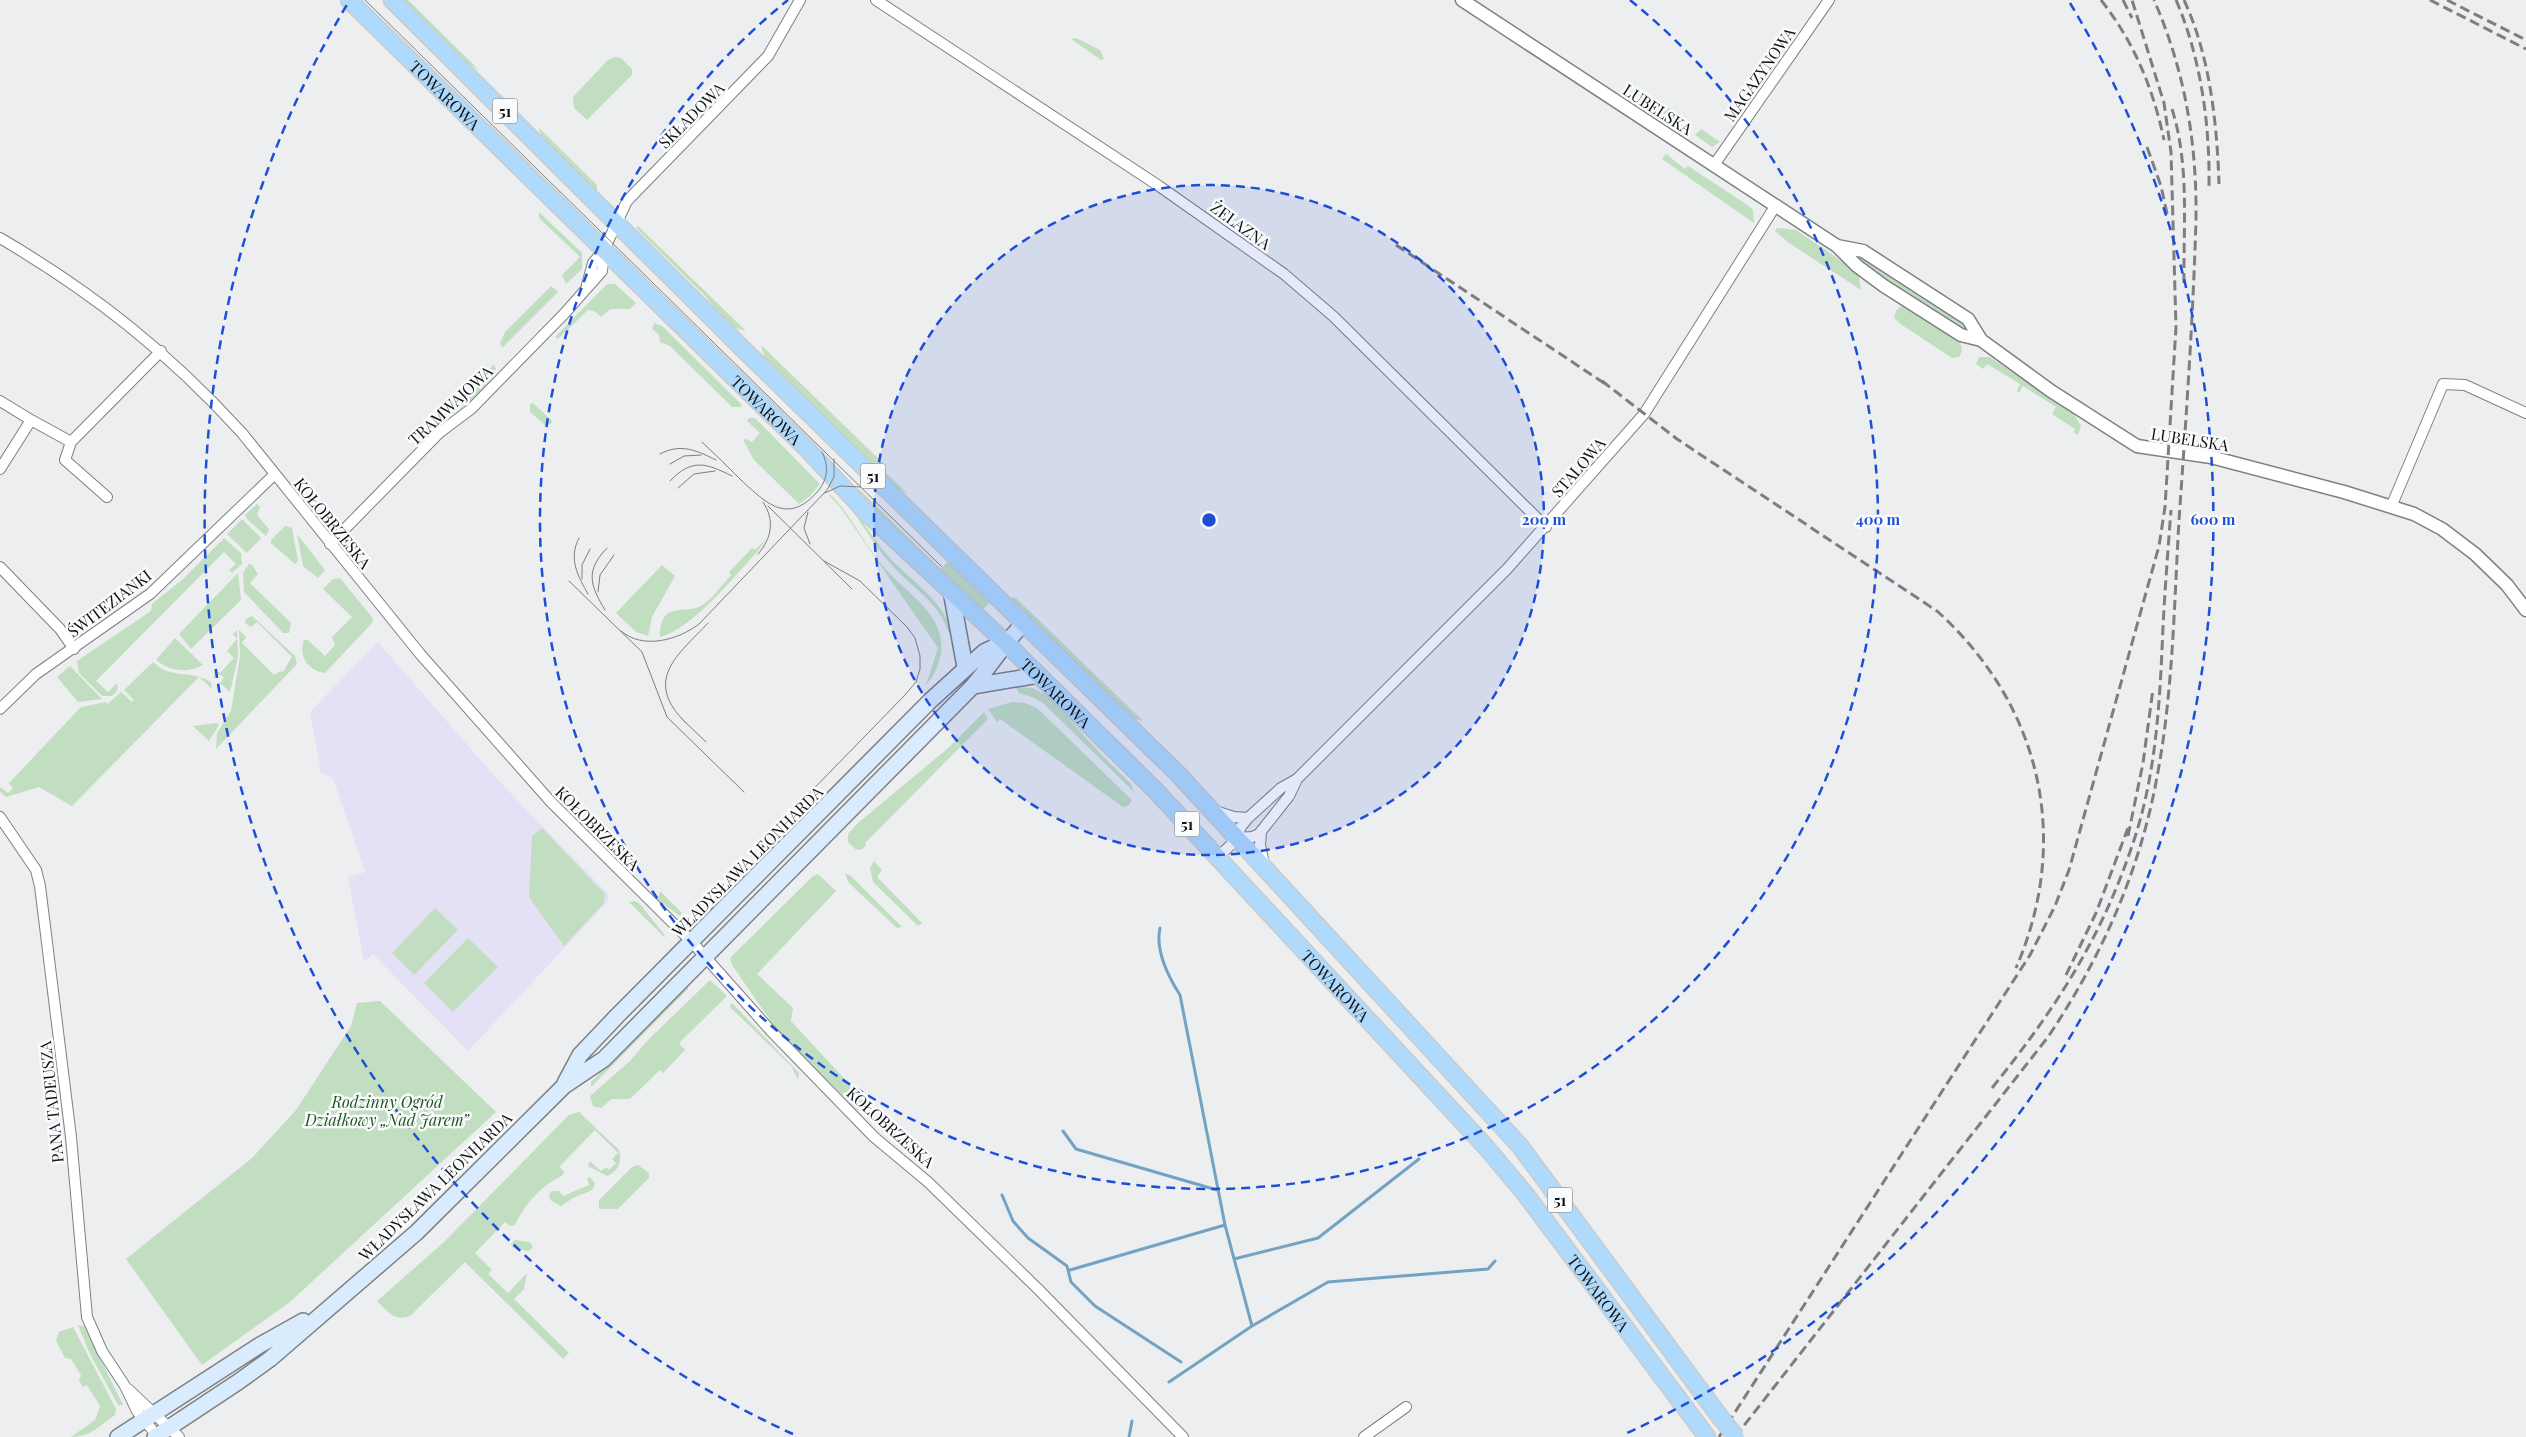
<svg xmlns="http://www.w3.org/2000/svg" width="2526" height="1437" font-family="'Playfair Display',serif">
<rect width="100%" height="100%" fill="#eceef0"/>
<path fill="#e4e0f6" d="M378 642 496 778 609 895 608 901 468 1051 373 954 364 962 348 877 365 872 333 778 321 773 310 712Z"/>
<path fill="#c2dec0" d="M402 0H408L480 71 463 60Z
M1076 38 1100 50 1104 59 1101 60 1071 39Z
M615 57 621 58 632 69V75L587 120 574 108 573 97 608 60Z
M1633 85 1671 110 1673 120 1638 98Z
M538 127 597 185V192L542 138Z
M1701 129 1720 142 1712 147 1695 135Z
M1666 154 1685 169 1688 166 1746 204 1753 210 1754 223 1662 159Z
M539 212 582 253V269L566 284 562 275 580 257 539 218Z
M638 226 746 331 731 327 706 297 636 228Z
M1777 228 1796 230 1858 272 1861 290 1789 243 1775 231Z
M1849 252H1857L1965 322 1970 332 1962 331 1857 263Z
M607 284H615L636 303 630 309H610L601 317 594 311 588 310 558 339 555 337Z
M551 286 558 292 502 348 500 343 505 332Z
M1902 305 1915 309 1960 341 1962 351 1959 357 1952 358 1902 325 1894 318 1896 311Z
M654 323 662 326 742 405 740 407H732L670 346 660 342 659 335 652 329Z
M761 345 883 463 885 472 909 495 891 483 765 359Z
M1979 357H1990L2074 414 2081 426 2078 435 2074 433 2075 429 2052 414 2056 407 2023 386 2019 393 2017 391 2020 384 1987 364 1983 369 1976 364Z
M494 364 496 369C493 386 460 409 446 418Z
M533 403 552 421 551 424 545 425 530 412V404Z
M749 418H755L820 484 810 496 799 504 754 460 743 440 746 439 752 442 760 433 747 421Z
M854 488 859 489 941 569 949 560 991 601 982 611 878 514Z
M835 491C847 495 873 538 883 550 904 577 941 596 952 631L948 632C939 601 908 585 889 562 869 539 858 514 835 491Z
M830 494C851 515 863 542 882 565 905 594 950 615 940 658 937 669 934 676 926 685L938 648 840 507 829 495Z
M257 504 260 507 257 515 269 529 266 536 247 519 245 515Z
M242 519 261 538 247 553 227 534Z
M285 526 292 528 298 561 295 564 271 543V540Z
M297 534 325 570 318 578 303 566Z
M224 538 241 553 242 564 232 573 229 570 236 564 224 552 96 681 108 692 116 684 118 686 117 691 112 696H102L79 673 77 661 151 611 152 604 183 579Z
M766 539 758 551C733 577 695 627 660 637 660 600 683 615 701 606 712 600 722 585 731 575L729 572 752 548 755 550Z
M249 564 252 565 258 574 250 583 291 623 289 633H283L244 592 243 573Z
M662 565 675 576 652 617 648 636 636 632 616 613Z
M238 573 241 600 191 649 179 634Z
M340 578 372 617 373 622 325 673C308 671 298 656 304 640H308L325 656 335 645 332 637 352 617 323 589 333 579Z
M1013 597 1017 599 1143 721 1134 719 1010 599Z
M252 616 295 656 297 664 216 749 217 733 231 711 240 656 239 630 246 637 242 643 274 675 280 671 283 672 292 657 257 622 251 627 245 623 246 619Z
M237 630 238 657 230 692 220 683 224 678 220 674 214 679 215 669 220 673 234 658 227 651 237 639 233 634Z
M175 638 203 665C186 674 170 671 156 660Z
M153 662C172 680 188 669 211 682L212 689 199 677 72 806 39 787 6 797 0 792V787L8 793 13 788 9 783 81 707 106 702 108 704 121 692 132 702 134 700 124 690Z
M70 666 102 699 78 702 57 677Z
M1016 687 1033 688 1050 698 1098 751 1131 784 1135 793 1043 703 1032 697 1019 693Z
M1012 702 1025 703 1037 708 1132 800 1128 806 1123 807 1000 719 997 722 988 709Z
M984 712 988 719 865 843 866 846 861 850 855 849 848 842V834L858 823 947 749Z
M217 723 219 725 209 741 193 726Z
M542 828 605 894 604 903 564 946 529 897 532 836Z
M874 861 882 870 877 877 922 923 918 926 873 882 870 868Z
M845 873 851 876 902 927 897 928 848 882Z
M818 874 836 891 757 974 793 1008 791 1021 863 1099 864 1109 857 1110 775 1027 732 965 730 958 813 876Z
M660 891 682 913 680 916 658 900Z
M634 901 639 903 664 934 665 938 629 902Z
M435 908 458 930 414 975 392 953Z
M468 938 498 967 453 1012 424 983Z
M710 980 727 996 679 1043 685 1050 663 1073 660 1070 630 1099H612L601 1108 593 1106 590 1096 630 1061 649 1039Z
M688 984V989L591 1087V1082Z
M380 1001 496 1112 290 1302 202 1365 126 1259 252 1158 296 1110 351 1026 357 1003Z
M732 1003 799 1073 798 1080 792 1067 732 1009 730 1006Z
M579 1112 619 1150C622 1162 619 1171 607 1176L588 1166 590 1161 601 1171 606 1167 609 1170 616 1163 612 1159 618 1153 595 1130 559 1167 564 1171 563 1175C541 1186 525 1203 515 1225L510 1226 505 1222 475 1253 492 1270 488 1274 508 1293 527 1273 524 1289 514 1299 569 1353 563 1359 465 1262 410 1316C394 1322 387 1311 377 1301L444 1242 569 1115Z
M638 1165 649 1173V1178L618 1209H599V1200L632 1167Z
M590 1177 595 1184 592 1190 573 1198 561 1206 550 1200 549 1194 552 1191H559L563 1196 589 1185 587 1178Z
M515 1240 530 1242 533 1248 528 1251 513 1248 511 1244Z
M78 1325 84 1326 123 1405H118L89 1352Z
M73 1327 116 1409 115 1415C100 1425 91 1437 71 1437L95 1420 100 1406 87 1385 83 1387 79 1381 81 1375 71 1359 65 1358 56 1341 59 1332Z"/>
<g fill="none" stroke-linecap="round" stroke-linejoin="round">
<path stroke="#73a3c3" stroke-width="3" d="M1160 928C1155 950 1168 976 1180 995L1225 1225 1252 1326 1169 1382
M1063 1131 1076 1149 1217 1190
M1002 1195 1013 1221 1028 1238 1067 1266 1071 1282 1095 1306 1181 1362
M1234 1259 1318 1238 1419 1159
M1070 1270 1225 1225
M1252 1326 1328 1282 1488 1269 1495 1261
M1129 1437 1132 1421"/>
<g stroke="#7e8082" stroke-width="12">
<path id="minor" d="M876 0 1159 186 1284 274 1333 316 1546 527
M1714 165 1829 0
M0 238C95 294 168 352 242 433L421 655 551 802 692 942 771 1031 874 1137 928 1182 1038 1289 1183 1437
M587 285 593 263 604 250 627 201 768 56 800 0
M0 401 31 420 0 469
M31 420 71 442
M107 497 65 460 71 442 161 351
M2391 507 2443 384 2465 385 2526 413
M330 544 439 433 471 409 564 314 602 271 604 250
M0 567 60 629 74 649
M0 709 36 674 150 594 275 474
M1215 811 1234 817 1248 818
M0 817 36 870 40 886 71 1137 87 1317 102 1351 125 1386 137 1411 158 1437
M1261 831 1260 845 1264 864
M1238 838 1252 837 1259 834 1289 796 1297 779 1507 569 1644 414 1776 205
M1218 857 1238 838 1240 828 1248 818 1281 788 1297 779
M128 1389 179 1437
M1364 1437 1406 1407"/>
</g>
<g stroke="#7e8082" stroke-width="15">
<path id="tertiary" d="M1462 0 1837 246 1857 266 1884 286 1961 335 1981 340 2051 391 2137 446 2211 457 2344 492 2414 514 2442 529 2475 554 2507 585 2526 610
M1837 246 1863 251 1968 319 1981 340"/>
</g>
<g stroke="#7e8082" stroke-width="18">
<path id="secondary" d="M951 591 965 667
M973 686 1039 675
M565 1083 580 1055 617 1016 931 700 984 652 1005 642
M118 1437 260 1345 303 1321
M155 1437 238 1382 270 1359 417 1232 564 1086 604 1059 973 686C991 665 1005 642 1024 623"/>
</g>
<g stroke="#cacbcb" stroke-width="19">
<g id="primary">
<path id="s1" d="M349 0 806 448 868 514 1005 642 1156 791 1485 1146 1526 1195 1707 1437"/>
<path d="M392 0 743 349 1179 775 1520 1146 1720 1417"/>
</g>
</g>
<use href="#minor" stroke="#fff" stroke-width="10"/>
<use href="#tertiary" stroke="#fff" stroke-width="12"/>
<use href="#secondary" stroke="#d8ecfd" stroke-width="15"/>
<use href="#primary" stroke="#b0dafb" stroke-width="16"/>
<path stroke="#7d7e80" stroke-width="1" d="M365 0 942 567
M702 442C715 454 728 467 741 480 766 503 788 526 818 491 828 479 829 466 822 452
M660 454C680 443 696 450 716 460
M670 464 684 456 701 455
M670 481C692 458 706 463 732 476
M678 488 694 474 715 471
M825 493 840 486 861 487
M768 506 852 589
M808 512 804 528 810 544
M579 538C568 559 578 576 588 594
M758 554C772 538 775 520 763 502
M582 579V565L590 549
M569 581 642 652 667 717 744 792
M598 592 600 575 614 555
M605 610C590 585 585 571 607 548
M621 631C643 650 678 640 699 624L827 490 834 477V459
M681 718 706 742
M686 723C642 680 678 655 708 623
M759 845 904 696 916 682 920 669V656L915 638 907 627 860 581 824 561"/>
<path stroke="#7d7e80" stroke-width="3" stroke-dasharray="10 5" stroke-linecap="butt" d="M2101 0C2134 42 2153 88 2164 140
M2123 0 2132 18
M2176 0C2201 58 2210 125 2209 187
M2184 0C2210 56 2217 123 2219 184
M2430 0 2526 49
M2447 0 2526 40
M2172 109C2190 166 2183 229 2184 288
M2147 147 2161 186 2168 218
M1396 245 1607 385
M1602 381 1677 439 1937 611C2041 705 2072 839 2016 968
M2128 836 2143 763 2153 689
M2066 975 2096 913 2128 828
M1992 1088C2057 1007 2103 936 2135 837 2157 769 2160 697 2163 627 2165 588 2168 549 2171 510
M1719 1437 2030 955 2055 906 2069 870 2159 546 2165 507 2176 327 2171 152 2164 103 2132 0
M1735 1437 2048 1037C2101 958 2140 871 2157 777 2173 693 2174 606 2179 520 2186 420 2193 320 2196 220 2197 143 2185 71 2154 0"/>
<g stroke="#cacbcb" stroke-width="19" stroke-linecap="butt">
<path id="primary-bridge" d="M1720 1417 1736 1437"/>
</g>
<use href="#primary-bridge" stroke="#b0dafb" stroke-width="16"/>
</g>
<circle cx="1209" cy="520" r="335" fill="#1d4ed8" fill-opacity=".12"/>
<g fill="none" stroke="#1d4ed8" stroke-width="2.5" stroke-dasharray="9 6">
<circle cx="1209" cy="520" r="335"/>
<path d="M1630 0A669 669 0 1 1 788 0"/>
<path d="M793 1434A1004 1004 0 0 1 348 3M2070 3A1004 1004 0 0 1 1625 1434"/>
</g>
<g text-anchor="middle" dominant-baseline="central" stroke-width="5" stroke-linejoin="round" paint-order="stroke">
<g fill="#f9fbfd" stroke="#565758" stroke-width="1">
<rect x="492.5" y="98.5" width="25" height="25" rx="4"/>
<rect x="860.5" y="463.5" width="25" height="25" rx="4"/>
<rect x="1174.5" y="811.5" width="25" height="25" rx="4"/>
<rect x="1547.5" y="1187.5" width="25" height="25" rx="4"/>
</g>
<g font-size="15" font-weight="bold" fill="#101112">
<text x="505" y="111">51</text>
<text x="873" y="476">51</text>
<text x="1187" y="824">51</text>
<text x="1560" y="1200">51</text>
</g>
<g font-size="16" fill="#101112" stroke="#f9fbfd">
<text transform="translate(1759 74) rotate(-55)">MAGAZYNOWA</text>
<text stroke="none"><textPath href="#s1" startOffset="135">TOWAROWA</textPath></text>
<text transform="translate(1658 109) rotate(33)">LUBELSKA</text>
<text transform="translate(691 115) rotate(-45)">SKŁADOWA</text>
<text transform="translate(1241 225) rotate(36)">ŻELAZNA</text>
<text transform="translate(450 405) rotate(-43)">TRAMWAJOWA</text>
<text stroke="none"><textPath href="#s1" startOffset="585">TOWAROWA</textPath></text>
<text transform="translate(2190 439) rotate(9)">LUBELSKA</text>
<text transform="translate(1578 467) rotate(-49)">STALOWA</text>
<text transform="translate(333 523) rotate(51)">KOŁOBRZESKA</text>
<text transform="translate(109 603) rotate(-37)">ŚWITEZIANKI</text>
<text stroke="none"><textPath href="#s1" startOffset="990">TOWAROWA</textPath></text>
<text transform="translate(598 828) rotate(45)">KOŁOBRZESKA</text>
<text transform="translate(747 861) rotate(-45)">WŁADYSŁAWA LEONHARDA</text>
<text stroke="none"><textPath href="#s1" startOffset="1395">TOWAROWA</textPath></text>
<text transform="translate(51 1102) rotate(-96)">PANA TADEUSZA</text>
<text transform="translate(891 1127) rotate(42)">KOŁOBRZESKA</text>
<text transform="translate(435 1186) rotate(-44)">WŁADYSŁAWA LEONHARDA</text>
<text stroke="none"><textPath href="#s1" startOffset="1800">TOWAROWA</textPath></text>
</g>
<g font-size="16" font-style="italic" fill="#1f5420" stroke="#f9fbfd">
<text x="387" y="1101">Rodzinny Ogród<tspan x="387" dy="18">Działkowy „Nad Jarem”</tspan></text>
</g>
</g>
<circle cx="1209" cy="520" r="8" fill="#1d4ed8" stroke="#f9fbfd" stroke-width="2.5"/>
<g font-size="15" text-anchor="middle" font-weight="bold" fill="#1d4ed8" stroke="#f9fbfd" stroke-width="5" stroke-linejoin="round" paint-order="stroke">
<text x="1544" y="525">200 m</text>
<text x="1878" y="525">400 m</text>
<text x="2213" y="525">600 m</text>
</g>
</svg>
